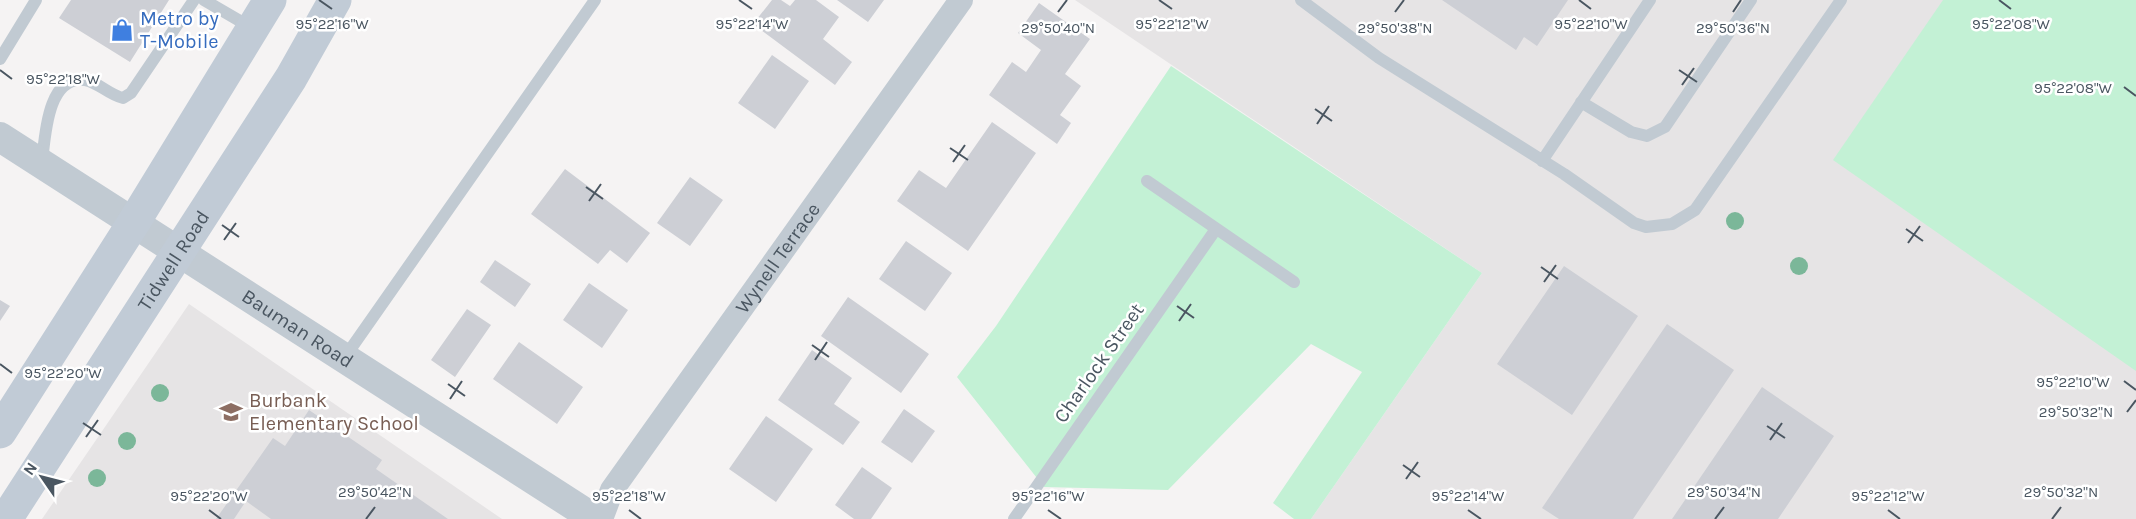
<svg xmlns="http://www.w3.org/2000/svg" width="2136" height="519" font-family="Karla,sans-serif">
<rect width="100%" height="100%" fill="#f5f3f3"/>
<path fill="#e6e4e5" d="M1075 0H2136V519H1311L1482 273Z
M189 304 502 519H42Z"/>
<path fill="#c3f1d5" d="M1943 0H2136V371L1833 160Z
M1171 66 1482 273 1311 519H1294L1273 503 1362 372 1311 344 1168 490 1044 487 957 377 996 326Z"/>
<path fill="#cdcfd5" d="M71 0H169L130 62 59 18Z
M772 0H781L790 6 795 0H816L839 17 823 39 852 62 835 85 753 24Z
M837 0H884L868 22Z
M1442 0H1568L1537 46 1524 37 1516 50Z
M1039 3 1090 39 1065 74 1081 86 1060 115 1071 123 1057 144 989 95 1012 62 1026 72 1041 50 1018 33Z
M772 55 809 81 775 129 738 103Z
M992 122 1036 153 968 251 897 201 919 170 946 188Z
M565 169 650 233 627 263 610 250 598 264 531 214Z
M690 177 723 200 690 246 657 223Z
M906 241 952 273 925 311 879 279Z
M495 260 531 284 515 307 480 282Z
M1564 266 1638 316 1572 415 1497 364Z
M589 283 628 310 602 348 563 320Z
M848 297 929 354 901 393 821 336Z
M0 300 10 306 0 321Z
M467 309 491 325 455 377 431 360Z
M1667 324 1734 370 1633 519H1559L1542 508Z
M519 342 583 387 557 424 493 379Z
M812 350 852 378 834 404 860 422 843 445 778 400Z
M1762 387 1834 436 1778 519H1672Z
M904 409 935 431 912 463 881 442Z
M309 410 382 460 376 469 448 519H271L246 501 234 519H216L273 438 285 446Z
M766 416 813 449 776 502 729 469Z
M862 467 892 488 871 519H854L835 505Z"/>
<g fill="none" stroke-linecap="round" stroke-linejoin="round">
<path stroke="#c1cad2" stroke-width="12" d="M204 0 252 28
M1301 0 1379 58 1564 174 1634 223 1646 227 1672 224 1695 210 1841 0
M0 59 36 0
M1581 102 1631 132 1647 136 1665 127 1751 0
M1542 161 1650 0
M42 162C45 138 47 74 85 80 98 82 109 95 123 98L131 93 194 0
M1147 181 1294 282
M345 357 595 0
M1014 519 1216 229"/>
<path stroke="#c1cad2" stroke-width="24" id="s1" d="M601 519 612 490 961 0"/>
<path stroke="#c1cad2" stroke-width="30" id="s2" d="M0 137 595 519"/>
<g stroke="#c1cbd6" stroke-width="33">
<path d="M0 432 134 222 270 0"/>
<path id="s3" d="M6 519 291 78 335 0"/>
</g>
</g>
<g fill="#7bb799">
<circle cx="1735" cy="221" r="9"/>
<circle cx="1799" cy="266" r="9"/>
<circle cx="160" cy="393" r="9"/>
<circle cx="127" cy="441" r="9"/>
<circle cx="97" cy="478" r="9"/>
</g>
<path fill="none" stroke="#4a5661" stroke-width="2" d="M319 0 332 9M739 0 752 9M1159 0 1172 9M1579 0 1591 9M1999 0 2011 9M1058 12 1067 0M1395 12 1404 0M1733 12 1741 0M0 70 12 79M1679 70 1697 82M1682 85 1694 68M2124 87 2136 96M1315 109 1332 121M1317 124 1329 106M950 148 968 160M953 162 965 145M586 187 603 199M589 201 601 184M222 225 239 237M1906 229 1923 241M224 240 236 223M1908 243 1920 226M1541 267 1558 279M1544 282 1556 265M1177 306 1194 318M1179 321 1191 304M812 345 829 357M815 360 827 342M0 364 12 373M2124 381 2136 390M448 384 465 396M450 399 462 381M2127 412 2136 400M83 423 101 435M1767 426 1785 438M86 437 98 420M1770 440 1782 423M1403 465 1420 477M1406 479 1418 462M209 510 221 519M629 510 641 519M1048 510 1061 519M1468 510 1481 519M1888 510 1900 519M366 519 375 507M1715 519 1724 507M2052 519 2061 507"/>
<defs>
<g id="shop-bare" transform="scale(1.8)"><path d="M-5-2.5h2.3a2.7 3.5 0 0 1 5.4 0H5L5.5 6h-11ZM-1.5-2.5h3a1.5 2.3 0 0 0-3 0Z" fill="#3f7fe0" stroke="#fff" stroke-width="2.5" paint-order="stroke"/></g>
<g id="school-bare" transform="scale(1.8)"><path d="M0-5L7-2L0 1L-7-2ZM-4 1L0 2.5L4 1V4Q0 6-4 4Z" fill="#8d6e63" stroke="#fff" stroke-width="2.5" paint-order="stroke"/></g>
</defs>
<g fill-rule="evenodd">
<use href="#shop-bare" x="122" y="30"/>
<use href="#school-bare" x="231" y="412"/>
</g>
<g text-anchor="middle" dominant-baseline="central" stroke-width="5" stroke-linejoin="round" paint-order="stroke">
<g font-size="20" fill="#366cbe" stroke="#fff" text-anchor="start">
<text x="140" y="18">Metro by<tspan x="140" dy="23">T-Mobile</tspan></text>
</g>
<g font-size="20" fill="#4a5661" stroke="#fff">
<text stroke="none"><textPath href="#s1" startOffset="316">Wynell Terrace</textPath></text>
<text stroke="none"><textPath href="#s3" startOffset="308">Tidwell Road</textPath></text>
<text stroke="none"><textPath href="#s2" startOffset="354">Bauman Road</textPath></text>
<text transform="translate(1099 363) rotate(-55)">Charlock Street</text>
</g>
<g font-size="20" fill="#785e54" stroke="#fff" text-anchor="start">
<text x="249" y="400">Burbank<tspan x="249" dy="23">Elementary School</tspan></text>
</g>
</g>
<g font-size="15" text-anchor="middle" fill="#4a5661" stroke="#fff" stroke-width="5" stroke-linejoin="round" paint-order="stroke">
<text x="332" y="29">95°22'16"W</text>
<text x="1172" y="29">95°22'12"W</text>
<text x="1591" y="29">95°22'10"W</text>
<text x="752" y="29">95°22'14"W</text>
<text x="2011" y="29">95°22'08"W</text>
<text x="1058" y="33">29°50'40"N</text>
<text x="1395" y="33">29°50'38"N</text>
<text x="1733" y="33">29°50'36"N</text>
<text x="63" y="84">95°22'18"W</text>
<text x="2073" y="93">95°22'08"W</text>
<text x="63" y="378">95°22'20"W</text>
<text x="2073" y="387">95°22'10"W</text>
<text x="2076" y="417">29°50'32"N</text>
<text x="375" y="497">29°50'42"N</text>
<text x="1724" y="497">29°50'34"N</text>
<text x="2061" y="497">29°50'32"N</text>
<text x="209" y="501">95°22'20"W</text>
<text x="629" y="501">95°22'18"W</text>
<text x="1048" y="501">95°22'16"W</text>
<text x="1468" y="501">95°22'14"W</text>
<text x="1888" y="501">95°22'12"W</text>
</g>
<g transform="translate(42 477) rotate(305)" stroke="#ffffff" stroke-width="4.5" paint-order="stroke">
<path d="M0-4.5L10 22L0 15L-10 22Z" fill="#4a5661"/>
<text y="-9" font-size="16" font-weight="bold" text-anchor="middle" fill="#4a5661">N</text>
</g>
</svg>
